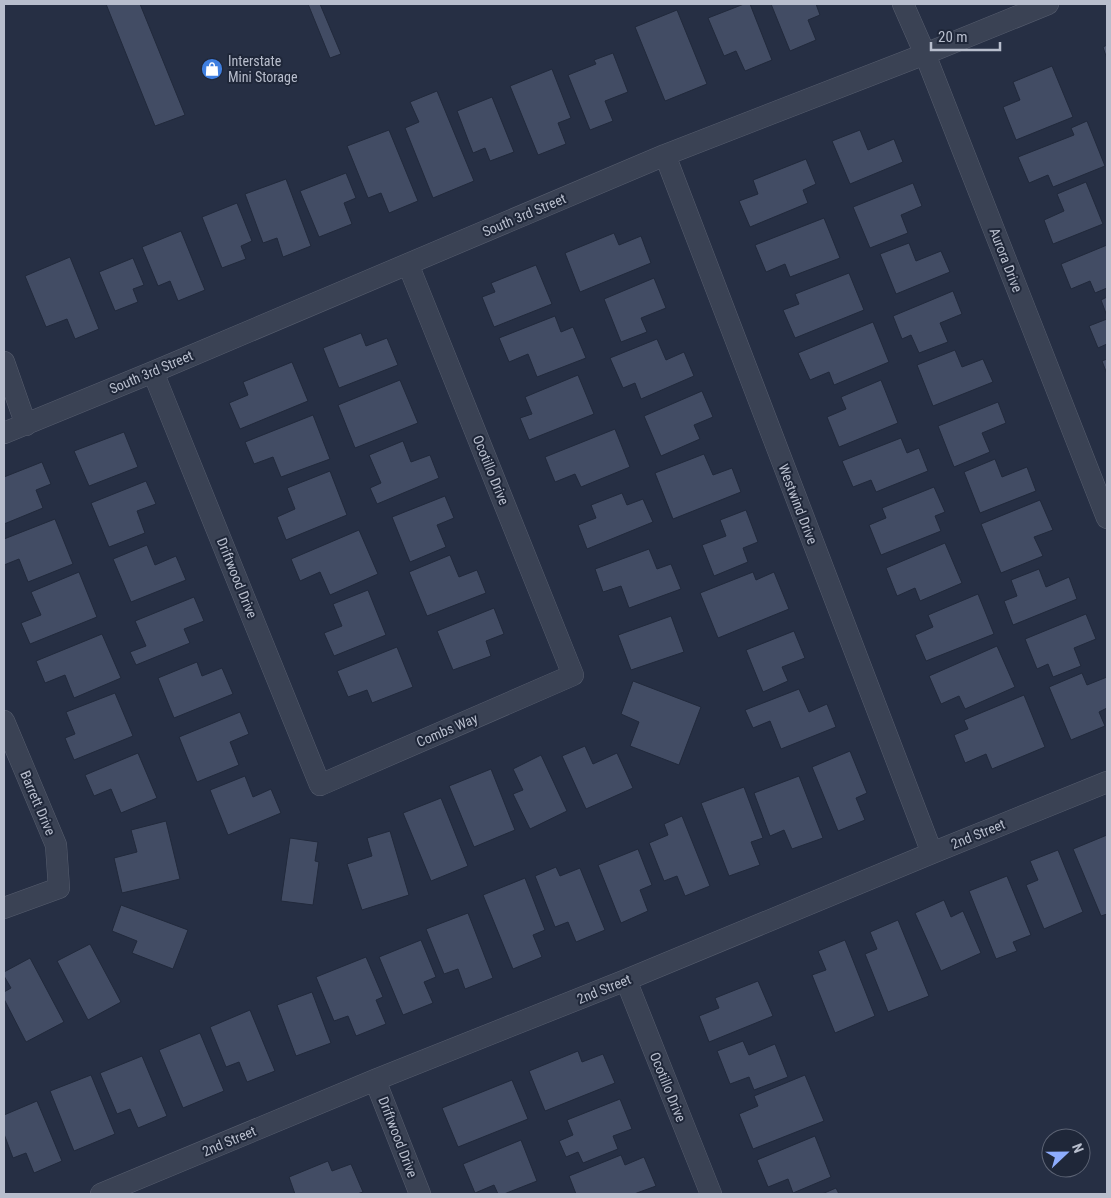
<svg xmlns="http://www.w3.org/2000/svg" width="1111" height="1198" font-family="'Roboto Condensed',sans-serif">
<rect width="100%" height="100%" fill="#262f44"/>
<path fill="#424c64" stroke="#21293b" d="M106 4H140L185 115 155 126Z
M308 4H320L341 54 330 58Z
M744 4H750L772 60 745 71 736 51 724 56 708 18Z
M771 4H816L820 15 808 20 816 40 790 51Z
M677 10 707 84 665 101 635 27Z
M1107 45V59L1103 47Z
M613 53 628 92 605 101 613 121 590 130 568 75 596 64 594 60Z
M1052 66 1073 117 1016 140 1003 107 1020 100 1013 82Z
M552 69 571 118 558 123 566 144 538 155 510 86Z
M437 91 474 181 433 198 405 128 419 122 410 102Z
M492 97 514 152 490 161 485 148 473 153 457 111Z
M1087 121 1105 166 1053 187 1048 175 1029 183 1018 157 1074 135 1071 128Z
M389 130 418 201 389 213 381 193 368 198 347 146Z
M860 130 868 150 894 139 903 162 850 184 832 141Z
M806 159 816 184 803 190 808 203 750 227 739 201 758 194 753 180Z
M346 173 356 198 344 203 352 224 319 237 300 191Z
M286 179 311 246 283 257 277 238 263 243 245 194Z
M1086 182 1103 224 1053 244 1044 220 1064 211 1057 194Z
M913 183 922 206 901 215 908 233 870 248 853 207Z
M237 203 252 241 241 246 246 259 222 268 202 217Z
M824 218 840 258 790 277 785 264 766 272 755 245Z
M181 231 205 290 178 301 170 281 158 286 142 247Z
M614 233 619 245 641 236 651 263 580 292 565 253Z
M909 243 916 261 941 251 950 272 896 294 880 254Z
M1107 245V288L1095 293 1090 281 1071 289 1061 264Z
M70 257 99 329 75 339 67 319 46 327 25 276Z
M133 258 144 285 133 289 138 302 115 311 99 272Z
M536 265 552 304 494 327 482 297 495 292 491 283Z
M849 273 864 310 795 338 783 310 799 304 795 294Z
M654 278 666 308 641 318 647 332 621 342 604 299Z
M953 291 962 314 940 323 948 342 919 353 911 335 902 339 893 316Z
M1107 297V316L1101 300Z
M555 316 561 332 573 327 586 358 537 377 528 354 509 362 499 338Z
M1107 319V344L1098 348 1089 326Z
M873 322 889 362 834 385 829 372 810 380 798 353Z
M361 333 366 346 387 338 398 365 339 388 323 348Z
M657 339 666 360 684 352 694 376 641 399 635 383 623 388 610 358Z
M955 350 962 367 983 359 993 382 933 406 917 365Z
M1107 359V374L1102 361Z
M292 362 308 401 240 429 229 403 248 395 243 382Z
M578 375 594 414 529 440 520 418 532 414 525 397Z
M400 380 418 423 355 448 338 405Z
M881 380 898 423 839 447 827 417 846 409 841 397Z
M702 391 713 417 694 425 700 439 661 456 644 416Z
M998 402 1006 423 982 433 990 452 954 467 938 426Z
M313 415 330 459 281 477 273 457 254 464 245 442Z
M615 429 630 467 581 487 575 474 555 482 545 457Z
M124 432 138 467 89 486 74 451Z
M901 438 907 453 919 448 928 471 876 492 871 480 853 487 842 461Z
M403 441 411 462 430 455 439 478 377 504 370 488 381 483 369 455Z
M704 454 713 475 732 468 741 492 673 519 655 473Z
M995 459 1002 477 1027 467 1036 491 980 513 964 472Z
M42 462 51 484 36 490 43 508 4 524V477Z
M330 471 347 515 286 540 277 517 295 509 287 488Z
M146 481 156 504 137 511 145 533 109 547 91 503Z
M934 487 945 512 935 516 941 531 881 555 869 525 886 518 882 508Z
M622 493 627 505 643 499 653 522 587 549 578 525 596 518 591 505Z
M445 496 454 518 437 525 446 547 410 562 392 517Z
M1040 500 1053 530 1034 537 1043 556 1001 573 981 524Z
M746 510 758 542 743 548 748 562 714 576 702 545 726 536 720 520Z
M55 519 73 564 28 582 19 559 4 565V539Z
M359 530 378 574 330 595 320 572 300 581 291 559Z
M945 543 962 583 920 601 915 588 897 596 886 568Z
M147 545 155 565 176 556 186 580 131 602 113 559Z
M649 549 657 569 671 564 681 589 629 608 621 586 603 592 595 569Z
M450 555 459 577 477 570 486 593 427 616 409 572Z
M1039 569 1046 587 1069 577 1077 599 1013 625 1004 601 1017 596 1011 580Z
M79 572 97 617 30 644 21 623 41 615 31 592Z
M753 572 756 580 774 572 789 609 718 638 700 593Z
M368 590 386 635 334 656 324 633 342 626 333 604Z
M978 594 994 634 926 661 915 635 933 627 928 615Z
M194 597 204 621 184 629 190 643 136 665 130 652 146 646 135 621Z
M494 608 504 634 486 641 491 656 453 670 437 631Z
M1086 614 1096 639 1074 648 1081 666 1053 677 1048 664 1037 669 1025 639Z
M671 616 684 652 631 670 618 635Z
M794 631 805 658 782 667 788 681 763 692 746 650Z
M102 634 121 678 74 698 65 675 45 683 36 661Z
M997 646 1015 687 965 709 959 696 941 704 929 676Z
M397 647 413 687 372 703 367 690 348 697 337 671Z
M197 662 202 676 222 668 233 694 174 718 158 678Z
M1082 673 1087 685 1107 677V708L1099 712 1105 726 1071 740 1049 687Z
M633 681 701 707 679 765 630 746 639 722 621 714Z
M799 689 809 712 827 704 836 727 781 749 770 721 753 728 745 710Z
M115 693 133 736 74 760 65 738 75 734 66 712Z
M1024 695 1045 747 992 769 986 754 965 763 954 735 968 729 964 720Z
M240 712 249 734 230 742 239 765 197 782 179 737Z
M585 746 593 764 617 753 633 788 586 809 562 756Z
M850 751 867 793 856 798 865 820 838 831 812 767Z
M138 753 157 798 121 813 111 789 94 796 85 775Z
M541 755 567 811 530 829 513 794 523 790 513 769Z
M491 769 515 830 474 847 449 786Z
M245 776 253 797 271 789 281 813 228 835 210 790Z
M799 776 823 838 792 849 784 830 770 836 754 793Z
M744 787 763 838 751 842 760 865 729 876 701 803Z
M441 798 468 866 431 881 403 813Z
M682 816 710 886 685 896 677 876 664 881 649 843 668 835 664 824Z
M166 821 180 879 122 893 114 858 137 852 131 830Z
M390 831 409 895 362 910 347 864 372 856 367 838Z
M1107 835V914L1101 916 1073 849Z
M290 838 318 842 315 861 319 862 313 905 281 901Z
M638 849 652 885 640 890 648 911 621 923 598 865Z
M1058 850 1083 912 1044 929 1026 885 1038 880 1030 861Z
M556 867 560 876 580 868 605 930 576 942 568 922 555 927 535 876Z
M1007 876 1031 935 1013 942 1017 951 996 959 969 891Z
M525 878 545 930 533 935 542 957 513 969 483 895Z
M944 900 951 917 963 911 981 953 941 971 915 913Z
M121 905 188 930 173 969 132 953 137 941 112 931Z
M468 913 493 978 465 989 458 969 444 974 426 929Z
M898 920 929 996 888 1012 865 954 877 949 870 932Z
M421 940 436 977 424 982 433 1003 403 1015 379 957Z
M845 940 875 1016 835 1033 812 975 826 970 818 951Z
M90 944 121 1002 88 1020 57 961Z
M366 957 383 997 376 1000 386 1024 356 1036 348 1016 334 1021 316 977Z
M30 958 64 1022 26 1042 4 999V992L11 988 4 976V972Z
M758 981 773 1016 709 1042 699 1016 719 1008 715 998Z
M312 992 331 1043 296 1056 277 1005Z
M250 1010 275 1071 247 1082 239 1062 226 1067 210 1027Z
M200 1033 224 1091 183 1108 159 1050Z
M743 1041 749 1055 775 1044 788 1077 754 1090 749 1077 730 1084 717 1051Z
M578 1051 582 1062 603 1054 615 1083 545 1111 529 1071Z
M142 1056 167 1116 138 1128 130 1109 117 1114 100 1073Z
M91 1075 115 1134 74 1151 50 1091Z
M805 1075 824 1121 753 1149 739 1114 758 1106 754 1096Z
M512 1080 528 1119 458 1147 442 1108Z
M620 1099 632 1129 613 1136 618 1149 583 1163 578 1152 566 1157 559 1141 573 1135 567 1120Z
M37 1101 62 1161 34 1173 26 1153 13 1158 4 1134V1115Z
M815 1136 831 1177 793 1193 788 1179 768 1187 757 1160Z
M521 1140 537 1181 504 1194H498L494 1185 475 1193 463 1164Z
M621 1155 625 1165 644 1157 656 1186 634 1194H576L569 1176Z
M328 1161 332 1171 351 1164 363 1192 357 1194H295L289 1177Z
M836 1188 839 1194H822Z"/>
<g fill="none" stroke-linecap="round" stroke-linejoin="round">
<g stroke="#565d6e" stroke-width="22">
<path id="minor" d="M903 4 925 54 1107 518
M665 155 932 853
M4 362 26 425
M153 372 320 785 573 675 408 264
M4 433 153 372 665 155 925 54 1048 4
M4 721 56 845 59 888 4 908
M626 980 711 1194
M375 1080 420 1194
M101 1194 375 1080 626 980 932 853 1107 782"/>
</g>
<use href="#minor" stroke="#3a4254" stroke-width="21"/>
</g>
<defs>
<g id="shop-disc" transform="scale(1.125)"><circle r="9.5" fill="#3f7fe0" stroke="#1f2739"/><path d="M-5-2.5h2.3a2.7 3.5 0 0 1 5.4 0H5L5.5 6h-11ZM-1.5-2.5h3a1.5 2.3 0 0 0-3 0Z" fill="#fff"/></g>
</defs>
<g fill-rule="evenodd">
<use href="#shop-disc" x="212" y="69"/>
</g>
<g text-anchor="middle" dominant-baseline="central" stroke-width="4" stroke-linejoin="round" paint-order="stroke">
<g font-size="14" fill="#b8becd" stroke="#1f2739" text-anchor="start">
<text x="228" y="61">Interstate<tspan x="228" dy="16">Mini Storage</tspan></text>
</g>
<g font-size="14" fill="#b8becd" stroke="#1f2739">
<text transform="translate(524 215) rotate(-23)">South 3rd Street</text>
<text transform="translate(1006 260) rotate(69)">Aurora Drive</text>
<text transform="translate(151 372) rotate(-23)">South 3rd Street</text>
<text transform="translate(491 470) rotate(68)">Ocotillo Drive</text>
<text transform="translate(798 504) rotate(69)">Westwind Drive</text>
<text transform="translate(237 578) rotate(68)">Driftwood Drive</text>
<text transform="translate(447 730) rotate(-23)">Combs Way</text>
<text transform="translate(38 803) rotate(67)">Barrett Drive</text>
<text transform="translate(978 834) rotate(-22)">2nd Street</text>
<text transform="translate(604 989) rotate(-22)">2nd Street</text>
<text transform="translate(668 1087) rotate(68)">Ocotillo Drive</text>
<text transform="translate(398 1137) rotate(69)">Driftwood Drive</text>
<text transform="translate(229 1141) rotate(-23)">2nd Street</text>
</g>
</g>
<rect width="1111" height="1198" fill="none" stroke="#b8becd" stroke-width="10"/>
<g transform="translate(1066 1153) rotate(68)"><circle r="24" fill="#1f2739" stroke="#5c6374"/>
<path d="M0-4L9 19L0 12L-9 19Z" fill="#8dacfd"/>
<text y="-8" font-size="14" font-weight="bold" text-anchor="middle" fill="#b8becd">N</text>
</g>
<path d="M931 42v8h69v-8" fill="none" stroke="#b8becd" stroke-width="2.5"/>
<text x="938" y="42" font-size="15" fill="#b8becd" stroke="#1f2739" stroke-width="4" paint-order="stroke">20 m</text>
</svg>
